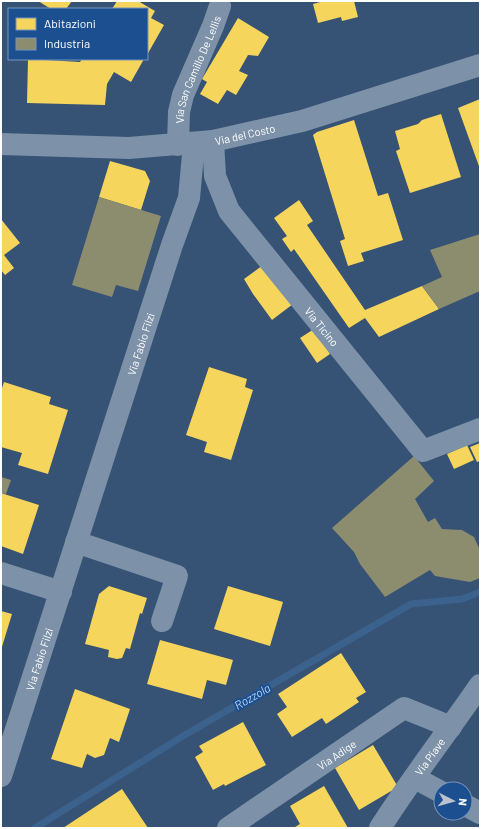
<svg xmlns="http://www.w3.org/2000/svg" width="481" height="829" font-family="Barlow,sans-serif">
<rect width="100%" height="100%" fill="#365274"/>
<path fill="#f6d55c" d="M38 1H72L66 9H51Z
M117 1H138L155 11 151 18 164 25 147 55V9H112Z
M324 1H350L351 2 354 1 358 17 342 21 341 17 318 23 313 4Z
M238 18 269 37 258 56 248 55 239 71 248 75 236 95 227 90 218 104 200 94 207 82 202 79Z
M28 59 80 62 82 59H144L131 82 114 72 107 84 105 105 27 103Z
M480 99V169L458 108Z
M441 114 461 177 410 193 396 151 400 149 395 131 418 124 422 120Z
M354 120 378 196 388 193 403 240 361 253 364 261 348 266 340 241 345 239 313 135 317 132Z
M110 161 145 171 150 181 141 210 99 197Z
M299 200 313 221 307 225 365 310 422 286 439 309 379 337 365 318 349 328 294 249 291 252 282 239 287 236 274 218Z
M1 219 20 243 4 255 14 268 5 275 1 270Z
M263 265 293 304 272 320 253 294 244 279Z
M314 329 330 354 317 363 300 338Z
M209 367 247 379 245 387 253 390 231 460 204 452 207 442 186 435Z
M4 382 51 397 49 404 68 410 48 474 18 465 22 453 1 447V391Z
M480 443V461L477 462 470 447Z
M467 445 474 460 454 469 447 454Z
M1 493 39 505 23 554 1 546Z
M109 586 147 598 142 614 140 613 130 649 126 648 122 658 117 659 108 657 109 650 85 644 99 594Z
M228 586 283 602 270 646 214 629Z
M1 611 12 614 1 650Z
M160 640 233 660 226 685 207 680 202 699 147 684Z
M341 653 366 692 356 698 359 702 326 724 322 718 292 737 277 714 287 707 278 694Z
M75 689 130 709 119 742 110 738 104 755 95 758 87 754 82 768 51 759Z
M243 722 266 765 225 786 224 784 213 790 195 757 203 752 199 746Z
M373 745 398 787 359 810 335 768Z
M324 786 348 828H296L295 827 300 824 290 806Z
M122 789 148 828H63Z"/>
<path fill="#8c8c6e" d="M99 197 161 216 138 291 116 285 112 297 72 285Z
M480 234V291L439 309 422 286 442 277 430 250Z
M414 456 434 481 415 499 428 522 435 518 442 529 462 530 474 537 479 548 480 547V578L470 582 435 576 430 570 385 597 360 564 354 552 332 528Z
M1 477 11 480 6 494 1 493Z"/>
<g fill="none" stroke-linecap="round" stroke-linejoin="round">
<path stroke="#3b618d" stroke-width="7" d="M35 828 183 736 411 604 462 599 480 592"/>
<g stroke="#7d92a8" stroke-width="22">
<path id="s1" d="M213 141 215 176 229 211 423 451 480 429"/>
<path id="s2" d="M1 144 129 148 213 141 302 121 480 65"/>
<path id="s3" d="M178 145 179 112 183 95 213 26 220 6"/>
<path d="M76 542 177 576 162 621"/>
<path d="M1 573 61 592"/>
<path id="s4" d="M1 776 172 245 189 198 194 143"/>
<path d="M415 778 441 792"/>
<path d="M465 805 480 813"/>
<path id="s5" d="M228 828 404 708 451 727"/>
<path id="s6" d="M380 828C411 779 447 733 480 685"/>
</g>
</g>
<g text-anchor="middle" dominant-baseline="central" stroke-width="4" stroke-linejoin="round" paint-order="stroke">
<g font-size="11" fill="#fff" stroke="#1b4f8f">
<text stroke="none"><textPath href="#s3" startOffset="79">Via San Camillo De Lellis</textPath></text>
<text stroke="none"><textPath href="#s2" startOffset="245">Via del Costo</textPath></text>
<text stroke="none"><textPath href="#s1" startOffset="221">Via Ticino</textPath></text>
<text stroke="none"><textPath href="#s4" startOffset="454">Via Fabio Filzi</textPath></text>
<text stroke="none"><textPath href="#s4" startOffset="123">Via Fabio Filzi</textPath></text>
<text stroke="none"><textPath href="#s5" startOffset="131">Via Adige</textPath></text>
<text stroke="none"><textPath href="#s6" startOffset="87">Via Piave</textPath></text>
</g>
<g font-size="12" font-style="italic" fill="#b5d3f5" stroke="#1b4f8f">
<text transform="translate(252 696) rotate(-30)">Rozzola</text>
</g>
</g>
<rect width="481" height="829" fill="none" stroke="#ffffff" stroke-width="4"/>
<rect x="8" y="8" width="140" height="52" fill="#1b4f8f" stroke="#7695bc"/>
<rect x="16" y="18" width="20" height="12" fill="#f6d55c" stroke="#7695bc"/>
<text x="44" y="28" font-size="12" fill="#ffffff">Abitazioni</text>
<rect x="16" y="38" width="20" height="12" fill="#8c8c6e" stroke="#7695bc"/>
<text x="44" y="48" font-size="12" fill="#ffffff">Industria</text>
<g transform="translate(453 801) rotate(96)"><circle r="19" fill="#1b4f8f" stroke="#7695bc"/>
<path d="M0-3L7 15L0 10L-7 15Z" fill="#b9c2ce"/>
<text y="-6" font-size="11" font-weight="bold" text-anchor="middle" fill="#ffffff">N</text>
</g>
</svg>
